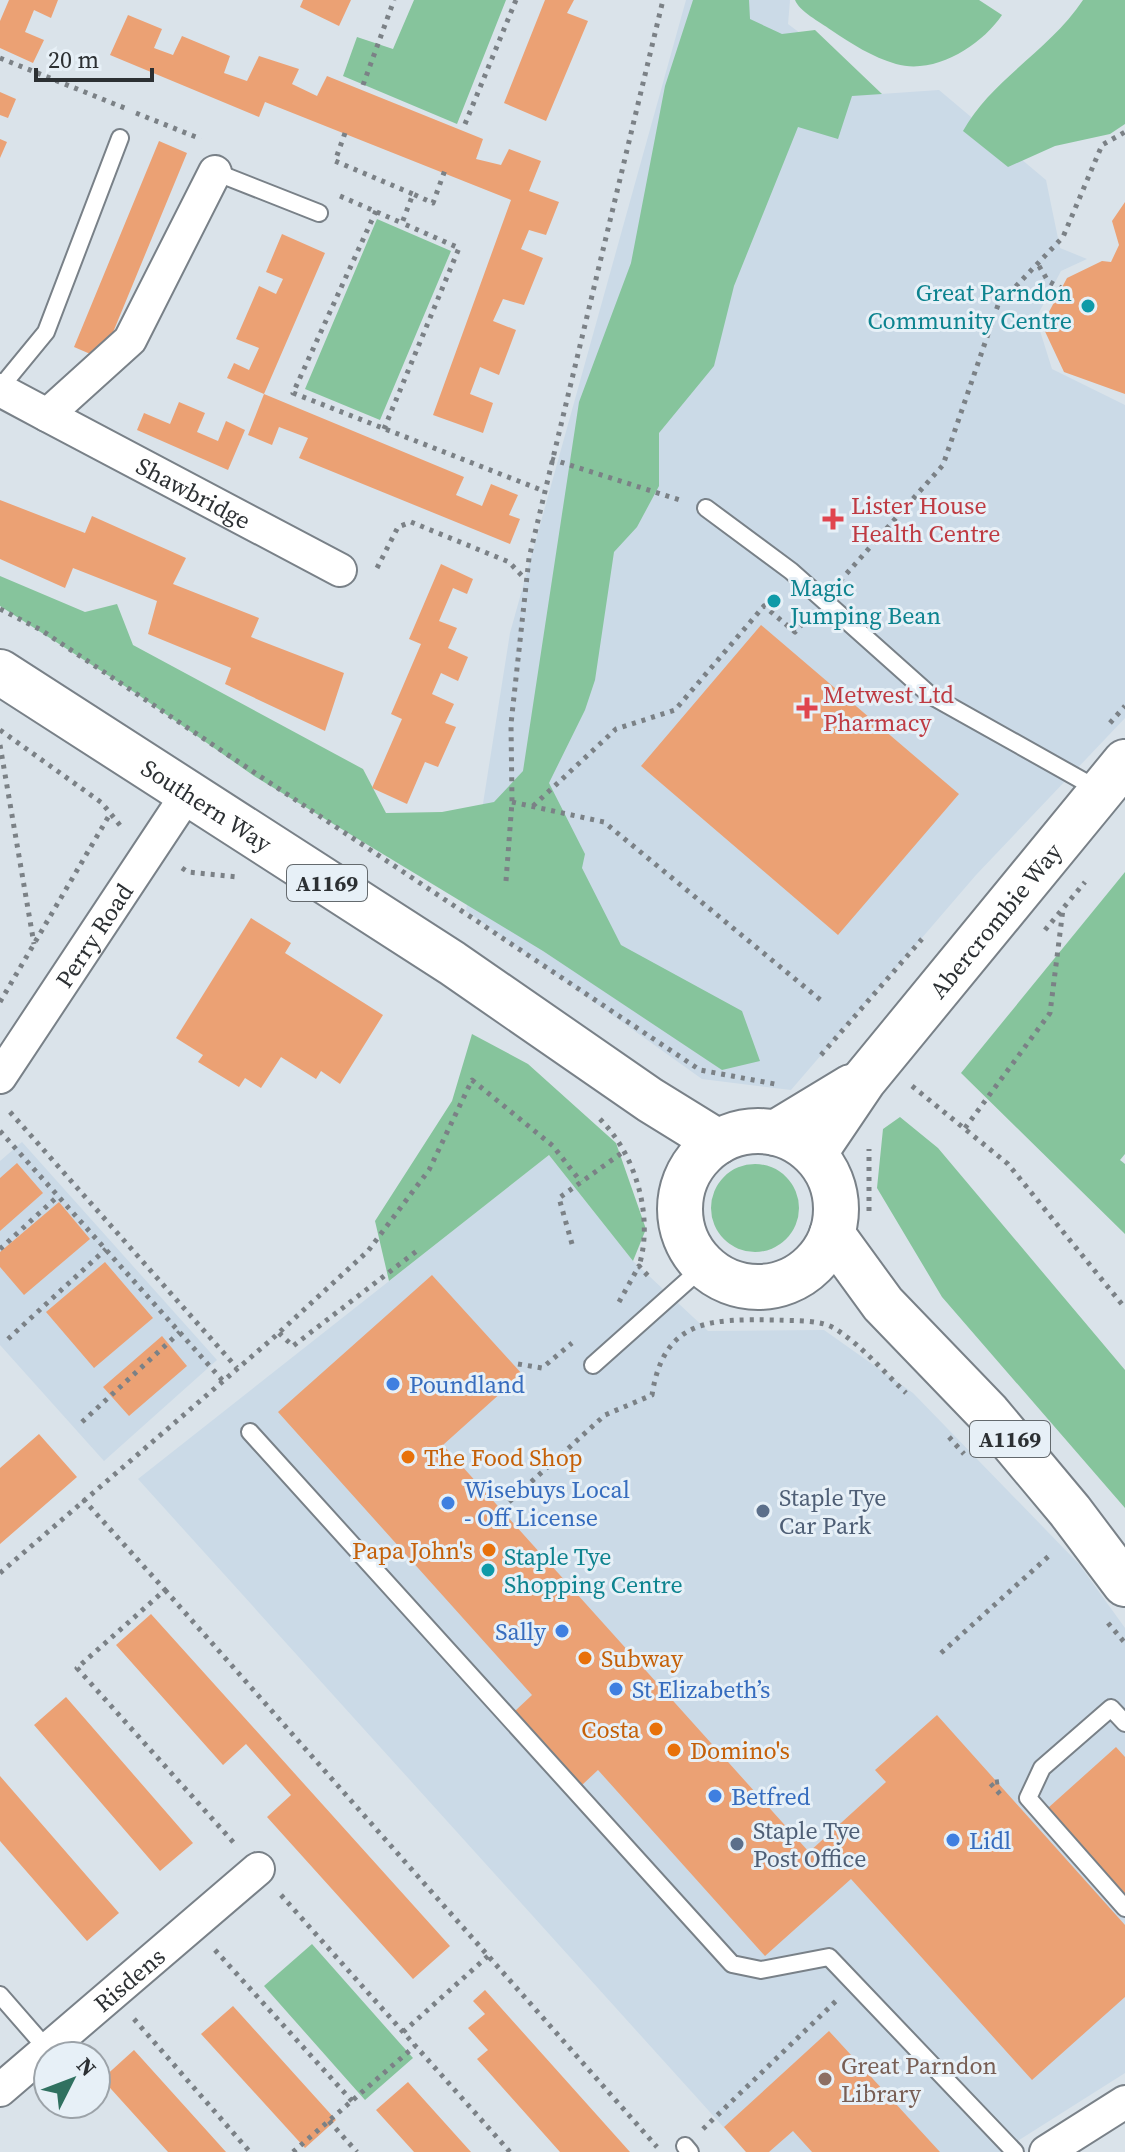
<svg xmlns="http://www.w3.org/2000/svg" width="1125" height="2152" font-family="'Source Serif 4',serif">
<rect width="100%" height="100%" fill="#dae3ea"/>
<path fill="#cbdae7" d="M686 0H790L788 24 881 94 939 90 1046 180 1060 248 1087 259 1061 271 1036 318 1052 369 1125 405V718L976 875 791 1090 702 1079 466 911 510 633Z
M22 1142 217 1360 104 1461 0 1345V1161Z
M549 1155 633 1261 708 1331 824 1330 913 1393 1079 1564 1125 1628V2073L1000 2152H746L138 1479Z"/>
<path fill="#86c49c" d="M414 0H506L457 124 343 76 357 37 393 49Z
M693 0H749L750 19 782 34 815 30 882 94 852 96 838 139 798 127 734 286 714 366 659 433V486L637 527 614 552 595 680 585 710 549 783 585 854 582 868 621 945 742 1011 760 1061 722 1070 543 951 254 776 137 694 0 606V576L85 612 117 604 133 645 363 769 386 813 442 812 494 802 523 771 579 402 631 263 665 86Z
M795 0H979L1002 15C981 46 935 75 896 64 872 57 852 44 831 30 820 22 799 11 795 0Z
M1083 0H1125V124L1110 134 1055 146 1008 167 963 131C991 80 1050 50 1083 0Z
M377 219 451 251 380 420 305 389Z
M1125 872V1154L1120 1160 1125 1164V1234L961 1073Z
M472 1034 528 1064 616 1143 646 1229 633 1261 549 1155 389 1281 375 1221 452 1101Z
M900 1117 938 1148 1125 1370V1508L942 1297 877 1188 883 1129Z
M711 1208a44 44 0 1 1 88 0a44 44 0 1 1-88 0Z
M312 1944 413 2058 365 2100 264 1986Z"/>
<path fill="#eba174" d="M9 0H58L51 18 34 10 25 32 44 40 33 63 0 48V21Z
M303 0H351L339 26 300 7Z
M545 0H574L567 13 588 21 546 121 504 103Z
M128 15 162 29 154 48 173 55 182 36 230 56 224 73 247 81 259 56 299 69 292 84 317 96 327 76 483 139 476 159 501 165 509 149 541 161 529 191 559 202 546 235 529 230 521 249 543 258 524 305 503 299 493 321 516 330 499 375 480 367 470 394 493 403 483 433 433 415 511 200 265 102 259 117 110 55Z
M0 92 16 99 8 118 0 115Z
M0 139 7 142 0 158Z
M159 141 187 153 102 359 74 347Z
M1125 202V394L1064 372 1042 325 1067 278 1102 261 1111 262 1119 245 1112 221Z
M282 234 325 253 264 394 227 378 234 363 249 370 259 348 236 339 259 286 276 294 283 279 266 272Z
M264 394 464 477 456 495 482 506 491 484 518 495 509 515 520 519 510 544 299 458 308 438 279 427 272 445 248 435Z
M179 402 205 413 197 432 218 441 226 421 245 430 228 470 137 430 144 413 170 424Z
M0 500 85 533 92 516 186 558 173 584 259 618 251 637 344 673 325 731 225 684 231 668 148 634 157 601 73 568 65 588 0 559Z
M441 564 473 579 467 594 453 588 439 621 457 628 448 648 468 657 458 681 441 673 432 694 454 704 445 723 456 727 438 767 425 762 407 804 372 788 402 719 391 714 421 644 409 639Z
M761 625 959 794 838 935 641 766Z
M251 918 291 943 285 953 383 1015 340 1084 321 1071 316 1079 281 1057 261 1088 245 1078 239 1087 198 1062 203 1055 176 1038Z
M17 1163 43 1193 0 1231V1178Z
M59 1202 90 1239 24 1295 0 1267V1252Z
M105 1262 153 1318 94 1368 46 1312Z
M432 1275 522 1374 443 1445 809 1852 886 1782 875 1770 937 1715 1125 1925V1997L1032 2080 851 1879 765 1956 598 1770 582 1785 515 1711 532 1695 278 1412Z
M162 1336 187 1366 129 1416 103 1387Z
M39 1434 77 1477 0 1544V1468Z
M151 1614 450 1946 413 1979 267 1817 291 1795 246 1744 223 1765 116 1645Z
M66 1697 193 1843 160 1871 34 1725Z
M1116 1747 1125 1757V1894L1048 1808Z
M0 1776 119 1913 87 1941 0 1841Z
M485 1990 630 2152H560L477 2059 488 2050 468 2028 485 2014 473 2001Z
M233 2006 336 2120 305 2148 201 2034Z
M829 2031 940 2152H812L793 2131 769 2152H746L724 2127Z
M134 2050 226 2152H168L102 2079Z
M408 2082 471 2152H414L376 2110Z"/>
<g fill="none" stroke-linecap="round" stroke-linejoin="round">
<g stroke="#798188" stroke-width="20">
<path id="lane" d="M215 172 319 213
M0 388 46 332 120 138
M706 508 791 571 930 695 1101 791
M593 1365 704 1266
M250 1432 732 1964 761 1970 829 1957 1015 2152
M1125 1723 1111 1708 1042 1768 1028 1798 1125 1908
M0 1995 47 2049
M685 2146 690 2152"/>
</g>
<g stroke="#798188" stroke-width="36">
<g id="street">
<path d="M0 390 47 415 130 340 215 172"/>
<path id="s1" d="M47 415 340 570"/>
<path id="s2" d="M0 1077 188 793"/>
<path id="s3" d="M0 2090 258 1869"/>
<path d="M1046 2152 1125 2102"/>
</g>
</g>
<g stroke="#798188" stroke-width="48">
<g id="secondary">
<path d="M775 1133 851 1087"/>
<path id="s4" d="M814 1154 864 1080 1125 762"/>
</g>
</g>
<g stroke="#798188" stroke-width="48">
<g id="primary">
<path id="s5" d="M0 672 452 963 650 1100 718 1142"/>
<circle cx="758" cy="1209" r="78"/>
<path d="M832 1234 883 1304 988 1413 1070 1511 1125 1584"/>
</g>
</g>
<path stroke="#7b8186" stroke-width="5" stroke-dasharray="4 6" stroke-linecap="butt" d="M0 58 127 109
M363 85 394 0
M136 113 201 139
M465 124 516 0
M345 133 335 161 413 194
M340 196 402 223 413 194 433 203 445 170
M376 211 293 393 544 491
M1039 266 1048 281 1061 288
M384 429 459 248 402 223
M551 459 680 500
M377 568 398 527 411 522 509 562 526 580
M840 581 943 465 998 305 1063 237 1102 145 1125 132
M0 609 41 630 700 1070 775 1084
M1110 723 1125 706
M0 730 102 803 123 829
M0 745 34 944
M512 802 604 822 823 1002
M533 806 616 729 675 710 764 606 795 632 807 619
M182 868 188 872 238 877
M506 881 512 802 511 724 529 558 663 0
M1045 930 1085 882
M0 1002 110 814
M821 1055 922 939
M912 1086 1008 1164 1125 1308
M10 1112 237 1368
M600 1119C636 1155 654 1217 639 1266
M965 1128 1050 1013 1063 909
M0 1131 223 1381
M869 1211V1149
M572 1244 559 1198 623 1152
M0 1249 58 1196
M619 1302 639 1266 650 1278
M279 1333 293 1346 418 1250
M8 1339 106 1249
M518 1364 542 1368 572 1343
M82 1422 180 1332
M949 1437 964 1454
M83 1499 165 1590 77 1668 234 1843
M509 1502 605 1415 652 1395C664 1318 711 1319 777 1320 795 1321 822 1319 837 1330 862 1346 884 1372 906 1393
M0 1573 272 1339 368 1251 429 1170 472 1080 553 1146 581 1182
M165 1590 657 2147
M1108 1623 1125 1643
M941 1653 1050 1555
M1000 1794 990 1783 1004 1781
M281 1895 510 2152
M215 1950 352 2101
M134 2019 250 2152
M403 2032 488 1956
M329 2121 357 2152
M703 2129 837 2000
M293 2152 415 2046"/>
<use href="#lane" stroke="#fff" stroke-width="16"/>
<use href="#street" stroke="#fff" stroke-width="32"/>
<use href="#secondary" stroke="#fff" stroke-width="44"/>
<use href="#primary" stroke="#fff" stroke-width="44"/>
</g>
<g fill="#0f9aa8" stroke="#e7f0f7" stroke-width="3">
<circle cx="1088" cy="306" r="8"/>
<circle cx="774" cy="601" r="8"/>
<circle cx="488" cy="1570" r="8"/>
</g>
<g fill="#e0444e" stroke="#e7f0f7" stroke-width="3">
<path d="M829 507h8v8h8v8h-8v8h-8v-8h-8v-8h8z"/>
<path d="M803 696h8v8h8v8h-8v8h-8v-8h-8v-8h8z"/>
</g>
<g fill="#3f7fe0" stroke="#e7f0f7" stroke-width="3">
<circle cx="393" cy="1384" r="8"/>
<circle cx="448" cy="1503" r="8"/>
<circle cx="562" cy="1631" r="8"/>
<circle cx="616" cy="1689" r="8"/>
<circle cx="715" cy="1796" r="8"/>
<circle cx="953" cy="1840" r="8"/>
</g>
<g fill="#e8710a" stroke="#e7f0f7" stroke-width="3">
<circle cx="408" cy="1457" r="8"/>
<circle cx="489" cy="1550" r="8"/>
<circle cx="585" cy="1658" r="8"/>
<circle cx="656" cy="1729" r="8"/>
<circle cx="674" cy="1750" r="8"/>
</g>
<g fill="#5c6f8a" stroke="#e7f0f7" stroke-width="3">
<circle cx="763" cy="1511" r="8"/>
<circle cx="737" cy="1844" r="8"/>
</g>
<circle fill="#8d6e63" stroke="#e7f0f7" stroke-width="3" cx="825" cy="2079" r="8"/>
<g text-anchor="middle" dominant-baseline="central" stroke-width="6" stroke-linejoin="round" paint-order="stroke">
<g fill="#e7f0f7" stroke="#646a6e" stroke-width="2">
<rect x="287" y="865" width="80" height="36" rx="6"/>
<rect x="970" y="1421" width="80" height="36" rx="6"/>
</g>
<g font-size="22" font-weight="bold" fill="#2c3033">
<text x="327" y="883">A1169</text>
<text x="1010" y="1439">A1169</text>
</g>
<g font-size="24" fill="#0d838f" stroke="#e7f0f7" text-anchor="start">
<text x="1072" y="292" text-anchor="end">Great Parndon<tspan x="1072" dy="28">Community Centre</tspan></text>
<text x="790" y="587">Magic<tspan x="790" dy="28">Jumping Bean</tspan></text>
<text x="504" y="1556">Staple Tye<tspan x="504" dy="28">Shopping Centre</tspan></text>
</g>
<g font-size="24" fill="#2c3033" stroke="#e7f0f7">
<text stroke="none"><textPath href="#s1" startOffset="166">Shawbridge</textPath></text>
<text stroke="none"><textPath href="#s5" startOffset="246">Southern Way</textPath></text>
<text stroke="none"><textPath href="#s4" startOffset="296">Abercrombie Way</textPath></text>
<text stroke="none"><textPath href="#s2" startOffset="170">Perry Road</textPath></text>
<text stroke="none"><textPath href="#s3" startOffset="170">Risdens</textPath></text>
</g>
<g font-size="24" fill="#be3a42" stroke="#e7f0f7" text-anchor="start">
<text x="851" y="505">Lister House<tspan x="851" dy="28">Health Centre</tspan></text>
<text x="823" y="694">Metwest Ltd<tspan x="823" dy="28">Pharmacy</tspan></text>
</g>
<g font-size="24" fill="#366cbe" stroke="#e7f0f7" text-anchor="start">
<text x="409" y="1384">Poundland</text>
<text x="464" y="1489">Wisebuys Local<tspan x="464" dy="28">- Off License</tspan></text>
<text x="546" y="1631" text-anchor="end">Sally</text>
<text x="632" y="1689">St Elizabeth’s</text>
<text x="731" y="1796">Betfred</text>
<text x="969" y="1840">Lidl</text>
</g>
<g font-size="24" fill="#c56008" stroke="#e7f0f7" text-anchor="start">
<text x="424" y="1457">The Food Shop</text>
<text x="473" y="1550" text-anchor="end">Papa John's</text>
<text x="601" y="1658">Subway</text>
<text x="640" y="1729" text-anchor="end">Costa</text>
<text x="690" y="1750">Domino's</text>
</g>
<g font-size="24" fill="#4e5e75" stroke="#e7f0f7" text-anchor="start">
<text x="779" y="1497">Staple Tye<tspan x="779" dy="28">Car Park</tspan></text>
<text x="753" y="1830">Staple Tye<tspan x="753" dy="28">Post Office</tspan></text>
</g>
<g font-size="24" fill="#785e54" stroke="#e7f0f7" text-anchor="start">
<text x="841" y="2065">Great Parndon<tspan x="841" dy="28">Library</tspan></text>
</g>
</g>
<g transform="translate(72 2080) rotate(48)"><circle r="38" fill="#e7f0f7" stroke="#9ca3a9" stroke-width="2"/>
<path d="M0-6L14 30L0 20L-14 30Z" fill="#307160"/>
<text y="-12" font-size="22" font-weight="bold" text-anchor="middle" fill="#2c3033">N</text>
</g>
<path d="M36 68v12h116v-12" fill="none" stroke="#2c3033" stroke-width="4"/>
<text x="48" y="68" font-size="24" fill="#2c3033" stroke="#e7f0f7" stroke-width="6" paint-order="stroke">20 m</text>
</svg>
